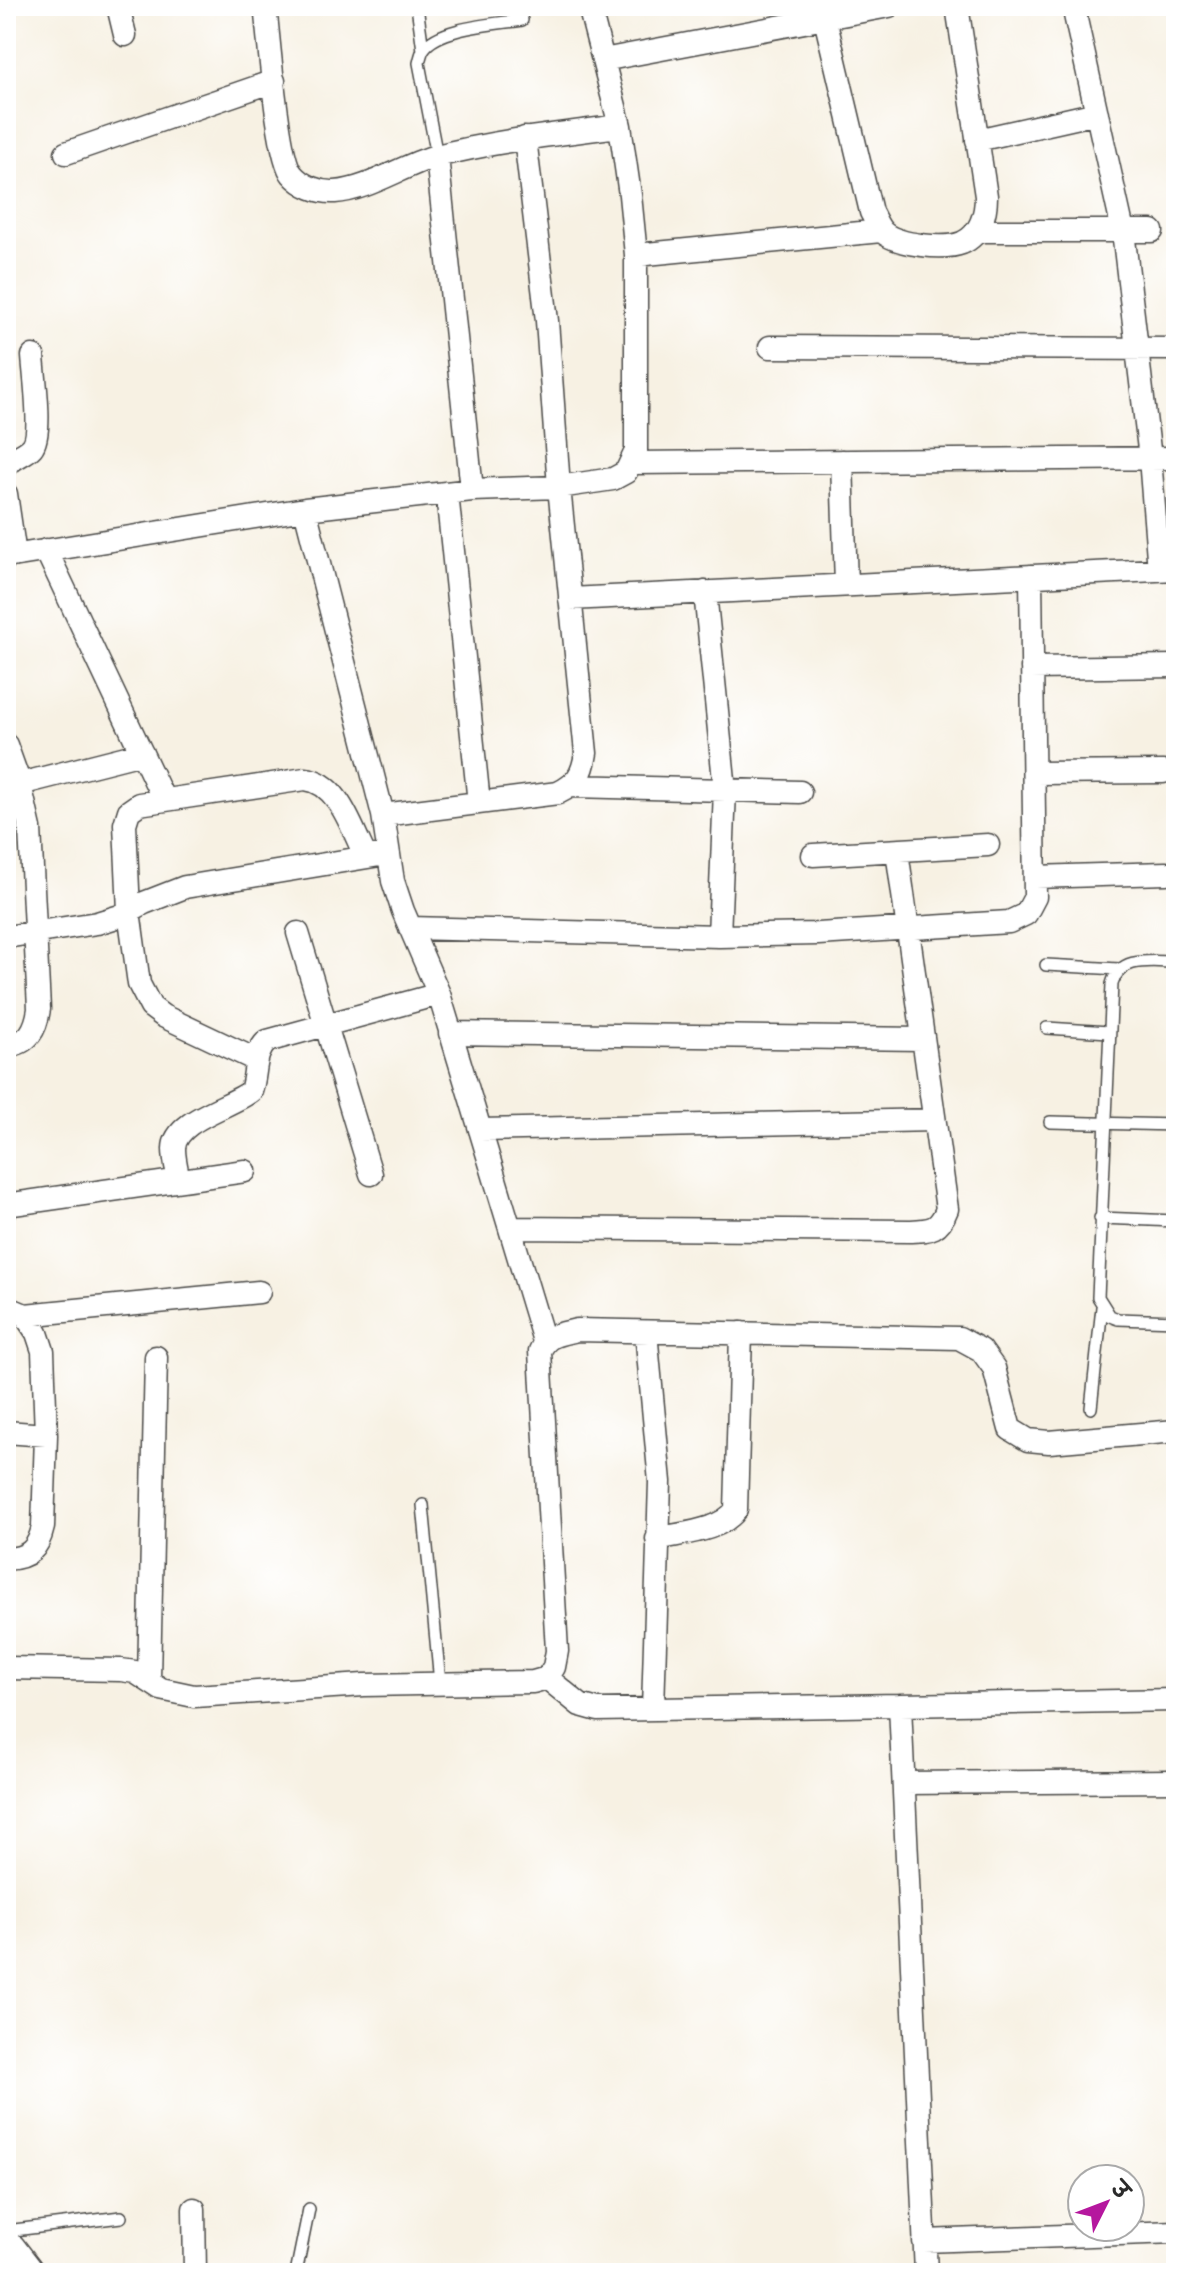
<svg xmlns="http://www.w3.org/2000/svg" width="1182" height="2279" font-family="Delius,'Playpen Sans Deva',sans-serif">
<rect width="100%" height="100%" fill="#fff"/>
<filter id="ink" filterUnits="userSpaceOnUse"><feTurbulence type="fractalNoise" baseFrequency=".0125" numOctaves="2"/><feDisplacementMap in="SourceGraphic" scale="16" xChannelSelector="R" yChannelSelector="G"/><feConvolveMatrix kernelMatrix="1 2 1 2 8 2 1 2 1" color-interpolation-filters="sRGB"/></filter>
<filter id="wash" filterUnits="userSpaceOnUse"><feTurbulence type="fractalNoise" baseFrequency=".006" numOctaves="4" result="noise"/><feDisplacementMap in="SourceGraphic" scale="32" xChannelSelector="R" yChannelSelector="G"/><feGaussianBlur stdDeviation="1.8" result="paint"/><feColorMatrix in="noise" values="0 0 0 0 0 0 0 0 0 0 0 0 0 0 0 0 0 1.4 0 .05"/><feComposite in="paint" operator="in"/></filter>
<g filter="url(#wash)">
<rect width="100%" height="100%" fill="#f7f1e3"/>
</g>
<g filter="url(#ink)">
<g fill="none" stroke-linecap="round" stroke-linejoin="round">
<g stroke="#4a4947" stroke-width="14">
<path id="lane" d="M417 6 423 50
M437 156 419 63C420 59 421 54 423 50 437 27 497 24 522 20
M1176 962C1152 962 1120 955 1112 984L1098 1297 1110 1316 1118 1319 1176 1321
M1046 965 1119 969
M1047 1028 1109 1032
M1050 1122 1176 1125
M1100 1218 1176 1221
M1091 1408 1102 1307
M423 1505 440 1683
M6 2231 121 2217
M296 2273 309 2209"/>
</g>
<g stroke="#4a4947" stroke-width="25">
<path id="street" d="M118 6 125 35
M265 6C269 37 277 156 292 174 302 186 320 193 335 192 367 190 402 166 433 157 494 141 557 134 620 126
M822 6 871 212C875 219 878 228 884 233 899 245 944 250 962 243 981 235 986 213 986 196L957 6
M1073 6 1123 231 1150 458 1159 570
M603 60 889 6
M977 140 1097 113
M66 153 274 81
M437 156 472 490
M976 231H1152
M636 255 881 231
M770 347 1176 349
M842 461 846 585
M633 463 1176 458
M6 466C13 457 25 455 32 447 43 434 34 375 33 356
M447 493 479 803
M6 494 15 555
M305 509 383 815 393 881 403 911 439 994 544 1341
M46 550 164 800
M6 557 305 509 472 490 559 487 613 479 626 472 636 451V255L630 195 620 126 589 6
M705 592 725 790 719 936
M570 599 1176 569
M1032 668 1176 666
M6 745 20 784 30 828 39 1009C36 1029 29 1044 6 1046
M1034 773 1163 772
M20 784 142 753
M573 786 800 792
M383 815 558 793C577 784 583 774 586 753L559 487 547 321 525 138
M813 855 988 845
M1035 877 1166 873
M410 928 719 936 818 934 1009 922 1026 914 1035 897 1031 576
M298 933 371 1174
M6 937 97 923 120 916 144 903 185 887 380 855
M450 1033 922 1039
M256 1060 163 1016 151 1007 139 984 129 911 125 824 129 811 139 804 305 779C339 782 352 830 366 857
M480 1130 934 1120
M179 1180C177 1170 174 1159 174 1149 174 1120 231 1107 251 1091 257 1074 253 1054 267 1041L439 994
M6 1205 245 1171
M510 1228 910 1231C931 1230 939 1230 947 1209L897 851
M6 1307 25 1315 37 1333 43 1351 46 1435 43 1527C38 1549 29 1558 6 1559
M25 1315 259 1292
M646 1332 660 1482 653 1709
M6 1432 46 1435
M657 1539C682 1533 721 1531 736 1510L741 1333
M6 1668 121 1670 135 1672 161 1689 194 1696 364 1685 533 1682 547 1678 554 1667 557 1651 540 1351C547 1334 561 1334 577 1330L959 1338 981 1350 994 1368 1010 1429 1028 1440 1049 1442 1176 1431
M547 1678 580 1705 598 1710 900 1705 926 2273
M149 1679 156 1357
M900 1705 1176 1700
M904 1783 1176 1781
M194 2209 195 2273
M924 2241 1176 2232"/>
</g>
<g stroke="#4a4947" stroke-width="43">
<path id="highway" d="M6 2251 23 2273"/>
</g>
<use href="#lane" stroke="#fff" stroke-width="11"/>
<use href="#street" stroke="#fff" stroke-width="22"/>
<use href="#highway" stroke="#fff" stroke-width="40"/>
</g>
</g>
<rect width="1182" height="2279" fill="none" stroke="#fff" stroke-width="32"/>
<g transform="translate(1106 2203) rotate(48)"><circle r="38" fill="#ffffff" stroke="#aaaaaa" stroke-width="2"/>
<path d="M0-6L14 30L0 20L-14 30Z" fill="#b5179e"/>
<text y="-12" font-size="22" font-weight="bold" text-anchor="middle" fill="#2b2b2b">उ</text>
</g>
</svg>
